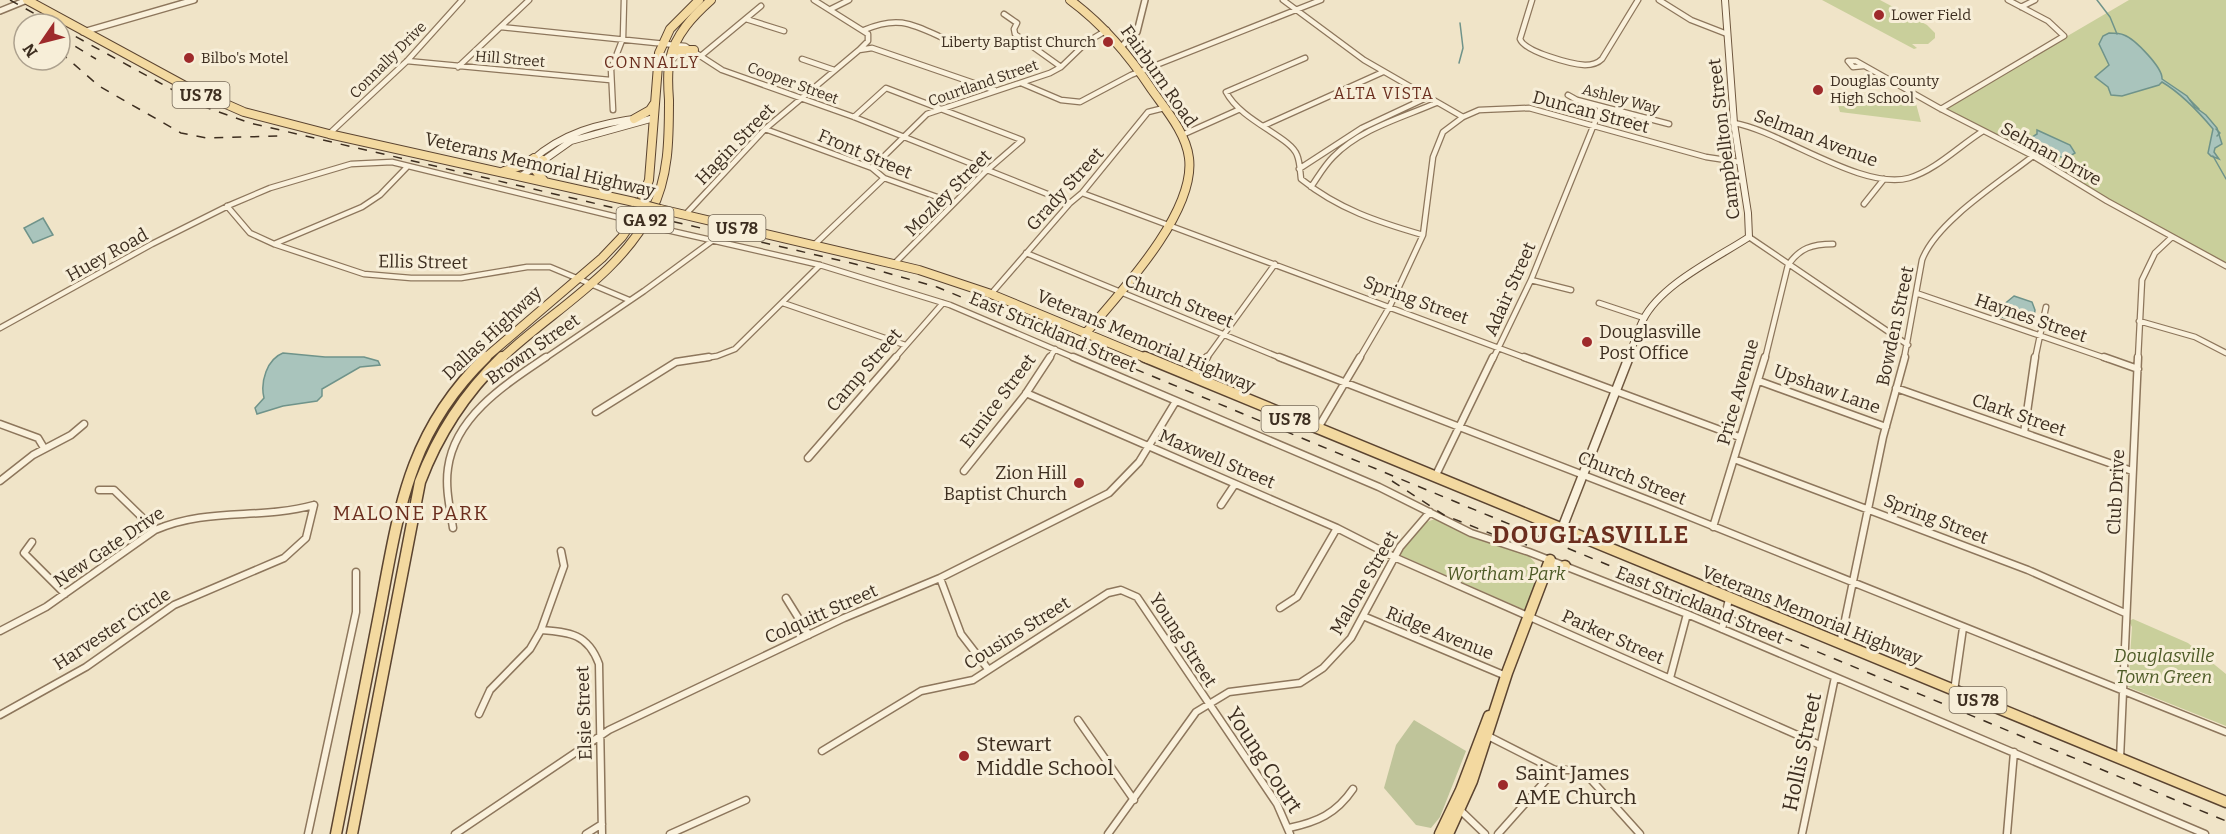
<svg xmlns="http://www.w3.org/2000/svg" width="2226" height="834" font-family="Bitter,serif">
<rect width="100%" height="100%" fill="#f0e4c8"/>
<path fill="#c9cf9b" d="M1822 0H1880L1927 25 1935 33V38L1928 44H1912L1917 48 1914 49Z
M2129 0H2226V268L2105 198 1982 133 1945 110 1968 94Z
M1834 91 1915 100 1921 122 1840 112Z
M1437 519 1470 537 1529 556 1535 563V572L1538 575 1525 610 1400 555C1409 541 1419 521 1437 519Z
M2133 619 2188 643 2226 674V726L2128 687 2132 627 2129 621Z"/>
<path fill="#bfc49a" d="M1414 720 1466 751 1440 817 1431 828 1416 825 1384 788 1396 745Z"/>
<path fill="#a9c4bc" stroke="#6f938a" stroke-width="1.5" d="M2109 33C2113 33 2120 33 2124 35 2135 39 2163 68 2162 79L2187 96 2195 107 2206 115 2217 128 2222 144 2215 148 2214 152 2219 159 2211 156 2208 153 2213 129C2198 111 2182 94 2162 82L2159 85 2122 96 2111 95 2108 87 2095 77 2109 65 2099 44 2103 36Z
M2037 130 2070 145 2075 153 2067 158C2053 156 2042 152 2030 144L2029 139 2037 134Z
M43 218 53 235 33 243 24 228Z
M2014 296 2032 302 2035 310 2033 324 1997 316 1996 311Z
M283 353 325 357H364L378 361 380 365 360 367 322 389V396L317 401 283 406 257 414 255 408 264 398C260 382 267 359 283 353Z"/>
<g fill="none" stroke-linecap="round" stroke-linejoin="round">
<path stroke="#6f938a" stroke-width="1.5" d="M2097 0 2110 17 2117 34
M1459 63 1463 48 1460 23
M2190 100 2199 109
M2216 129 2220 133 2217 136
M2213 156 2226 179"/>
<g stroke="#8d765c" stroke-width="7">
<path id="minor-far1" d="M814 0 868 34V41L860 49
M1283 0 1364 60 1463 117
M1532 0 1520 39C1525 52 1571 64 1585 65 1591 65 1598 63 1602 59L1638 0
M1659 0 1691 20 1727 34
M2021 7 2035 0
M831 9 849 0
M1004 14 1017 23 1014 29 1015 34 1061 67
M746 19 784 31
M501 27 685 46 722 70 854 117 1070 203
M864 30C897 16 910 23 941 37
M702 55 761 6
M1305 58 1226 92C1241 121 1291 137 1297 155 1300 162 1300 171 1301 179 1338 209 1378 222 1423 235
M802 59 834 70
M407 61 610 80
M1863 66 1853 67 1848 61H1856L1941 109 2033 156 2107 201 2226 266
M458 67 529 0
M1021 83 1061 100 1080 102 1131 75 1321 0
M1568 95 1577 100 1669 124
M1941 109 2064 36 2048 21 2008 0
M613 110 611 69 623 38 624 0
M854 117 886 88 1022 140 985 172 894 264
M1734 123C1781 131 1862 191 1909 178 1936 170 1959 146 1983 131
M1263 126 1383 72
M765 129 872 168 884 178 954 203
M329 134 407 61 462 0
M1182 135 1238 110
M872 168 927 114 1050 73 1061 67 1087 42 1107 30
M1299 169 1362 128 1426 98
M1311 187C1318 177 1324 166 1333 157 1360 129 1401 118 1436 103
M1082 193 1528 359
M1864 204 1884 179
M227 206 250 233 274 244 364 274 411 278H461L527 267H550L629 300
M685 215 765 129 859 50 872 48 994 90
M654 227 820 265 950 305 1077 359
M1749 237 1908 345
M274 244 362 207 380 195 407 167
M814 245 884 178
M1026 253 1283 359
M1531 280 1571 290
M1916 293 2108 359
M991 294 1070 203 1082 193 1148 112 1164 108
M783 303 905 345
M1599 303 1644 318
M2139 321 2195 337 2226 353
M0 328 152 244 230 205 270 188 351 164 392 162 621 218
M544 359 644 291 712 241
M698 359 717 356 735 349 820 265
M894 359 943 303
M1049 359 1055 349
M1206 359 1275 264
M1359 359 1390 306 1423 235 1433 157 1443 132 1463 117 1479 110 1529 108 1706 157 1739 162
M1493 359 1531 280 1601 107
M1765 359 1788 265C1800 248 1812 244 1833 244
M1904 359 1922 260C1936 222 2000 182 2033 156
M2035 359 2046 307
M2138 359 2142 280 2155 253 2172 237"/>
</g>
<g stroke="#8d765c" stroke-width="9">
<path id="minor" d="M1073 357 1379 487 1471 533 1529 552 1687 614 2205 834
M1279 357 1653 502 2226 732
M1524 357 1739 437
M2104 357 2138 369
M1193 377 1207 357
M1759 381 1886 427
M1896 388 2132 471
M1026 393 1337 528 1394 557 1820 745
M596 412 676 362 709 357
M0 424 38 438 44 448
M1318 428 1360 357
M2024 433 2035 357
M808 458 896 357
M1734 459 2028 570 2125 613
M964 471 1025 395 1050 357
M1435 477 1493 357
M0 481 33 455 71 435 84 424
M99 490H114L155 530
M1221 505 1235 484
M1713 527 1765 357
M453 528C450 508 445 488 448 468 455 416 506 384 546 357
M32 542 24 553 65 594
M940 578 961 634 988 669
M786 598 809 635
M1280 608 1297 597 1337 528
M1363 616 1506 676
M1722 629 1729 599
M541 630C570 632 588 634 599 664L602 834
M0 631 46 607 155 530C208 507 259 520 314 505
M1840 644 1883 437 1905 357
M1670 678 1687 614
M1954 691 1963 628
M479 714 490 690 530 649 541 630 564 566 561 551
M0 715 86 667 174 605 284 558 306 538 314 505
M1078 720 1134 800
M1488 736 1555 770
M822 751 921 691 973 680 1108 593 1121 590 1137 597 1277 804 1290 834
M2120 759 2138 357
M1458 808 1485 834
M1289 828C1317 822 1336 814 1353 789
M308 834 356 612V572
M455 834 609 730 844 618 940 578 1109 493 1139 462 1176 401
M586 834 602 824
M670 834 746 800
M1108 834 1196 712 1229 692 1300 683 1323 668 1351 638 1400 547 1430 512
M1498 834 1555 770H1571L1586 774 1640 834
M1802 834 1835 677
M2007 834 2014 752"/>
</g>
<g stroke="#8d765c" stroke-width="8">
<path id="tertiary" d="M0 11 27 0
M83 32 194 0
M1122 46 1137 32 1145 0"/>
</g>
<g stroke="#6f573f" stroke-width="8">
<path id="secondary-far1" d="M531 161C562 133 599 123 640 118
M520 177 571 141 654 118
M1628 359C1633 346 1637 332 1643 320 1661 284 1717 258 1749 237L1748 213 1734 123 1725 0"/>
</g>
<g stroke="#6f573f" stroke-width="11">
<path id="secondary" d="M1561 531 1629 357"/>
</g>
<g stroke="#5b4430" stroke-width="10">
<path id="primary-far1" d="M27 0 187 87 244 112 329 134 634 202
M1070 0C1104 25 1129 55 1152 90 1166 110 1186 133 1189 158 1196 213 1119 294 1085 334
M671 59 679 50H694
M634 119 650 110 654 104
M543 160 536 171 545 182
M504 171 524 165 534 158
M660 209 919 270 991 294 1148 359
M484 359 602 258 622 237 635 218 649 180 659 53 670 29 699 0
M501 359C550 312 619 275 651 212 669 177 669 139 669 100 668 87 667 72 670 59 675 35 693 16 711 0"/>
</g>
<g stroke="#5b4430" stroke-width="13">
<path id="primary" d="M1145 357 2226 802
M1545 574 1565 566
M336 834C350 764 364 694 377 625 398 519 404 436 486 357
M352 834 420 482C438 434 465 393 502 357
M1440 834 1461 790 1489 716
M1448 834 1472 781 1507 673 1550 560"/>
</g>
<use href="#minor-far1" stroke="#faf1dc" stroke-width="4.5"/>
<use href="#minor" stroke="#faf1dc" stroke-width="6"/>
<use href="#tertiary" stroke="#faf1dc" stroke-width="5"/>
<use href="#secondary-far1" stroke="#faf1dc" stroke-width="6"/>
<use href="#secondary" stroke="#faf1dc" stroke-width="8"/>
<use href="#primary-far1" stroke="#f3d9a0" stroke-width="8"/>
<use href="#primary" stroke="#f3d9a0" stroke-width="10"/>
<path stroke="#3d2e20" stroke-width="1.5" stroke-dasharray="9 9" stroke-linecap="butt" d="M10 0 53 24
M60 28 202 106 250 123 855 264 937 287 2226 821
M60 37 96 59
M60 52 99 86 181 133 207 138 280 136
M1392 481 1444 515 1502 538 1527 545"/>
<g stroke="#8d765c" stroke-width="7" stroke-linecap="butt">
<path id="minor-bridge" d="M621 218 654 227"/>
</g>
<g stroke="#5b4430" stroke-width="10" stroke-linecap="butt">
<path id="primary-bridge" d="M634 202 660 209"/>
</g>
<use href="#minor-bridge" stroke="#faf1dc" stroke-width="4.5"/>
<use href="#primary-bridge" stroke="#f3d9a0" stroke-width="8"/>
</g>
<g fill="#9e2a2b" stroke="#f7eed8" stroke-width="2">
<circle cx="1879" cy="15" r="6"/>
<circle cx="1108" cy="42" r="6"/>
<circle cx="189" cy="58" r="6"/>
<circle cx="1818" cy="90" r="6"/>
<circle cx="1587" cy="342" r="6"/>
<circle cx="1079" cy="483" r="6"/>
<circle cx="964" cy="756" r="6"/>
<circle cx="1503" cy="785" r="6"/>
</g>
<g text-anchor="middle" dominant-baseline="central" stroke-width="6" stroke-linejoin="round" paint-order="stroke">
<g font-size="15" fill="#3d2e20" stroke="#f7eed8" text-anchor="start">
<text x="1891" y="15">Lower Field</text>
<text x="1096" y="42" text-anchor="end">Liberty Baptist Church</text>
<text x="201" y="58">Bilbo's Motel</text>
<text x="1830" y="81">Douglas County<tspan x="1830" dy="17">High School</tspan></text>
</g>
<g font-size="15" fill="#3d2e20" stroke="#f7eed8">
<text transform="translate(510 59) rotate(5)">Hill Street</text>
<text transform="translate(388 60) rotate(-45)">Connally Drive</text>
<text transform="translate(793 83) rotate(20)">Cooper Street</text>
<text transform="translate(983 83) rotate(-19)">Courtland Street</text>
<text transform="translate(1621 99) rotate(15)">Ashley Way</text>
</g>
<g font-size="16" letter-spacing="1.5" fill="#6b2e1e" stroke="#f7eed8">
<text x="652" y="62">CONNALLY</text>
<text x="1384" y="93">ALTA VISTA</text>
</g>
<g fill="#f7eed8" stroke="#756857" stroke-width="1.5">
<rect x="172.5" y="82" width="57" height="26" rx="4.5"/>
<rect x="616.5" y="207" width="57" height="26" rx="4.5"/>
<rect x="708.5" y="215" width="57" height="26" rx="4.5"/>
<rect x="1261.5" y="406" width="57" height="26" rx="4.5"/>
<rect x="1949.5" y="687" width="57" height="26" rx="4.5"/>
</g>
<g font-size="16" font-weight="bold" fill="#3d2e20">
<text x="201" y="95">US 78</text>
<text x="645" y="220">GA 92</text>
<text x="737" y="228">US 78</text>
<text x="1290" y="419">US 78</text>
<text x="1978" y="700">US 78</text>
</g>
<g font-size="18" fill="#3d2e20" stroke="#f7eed8">
<text transform="translate(1159 76) rotate(55)">Fairburn Road</text>
<text transform="translate(1591 112) rotate(15)">Duncan Street</text>
<text transform="translate(1816 138) rotate(21)">Selman Avenue</text>
<text transform="translate(1724 139) rotate(-97)">Campbellton Street</text>
<text transform="translate(735 144) rotate(-46)">Hagin Street</text>
<text transform="translate(865 154) rotate(23)">Front Street</text>
<text transform="translate(2051 154) rotate(29)">Selman Drive</text>
<text transform="translate(540 165) rotate(13)">Veterans Memorial Highway</text>
<text transform="translate(1065 189) rotate(-48)">Grady Street</text>
<text transform="translate(948 193) rotate(-45)">Mozley Street</text>
<text transform="translate(107 255) rotate(-29)">Huey Road</text>
<text transform="translate(423 262) rotate(1)">Ellis Street</text>
<text transform="translate(1510 289) rotate(-66)">Adair Street</text>
<text transform="translate(1416 300) rotate(20)">Spring Street</text>
<text transform="translate(1179 301) rotate(22)">Church Street</text>
<text transform="translate(2031 318) rotate(19)">Haynes Street</text>
<text transform="translate(1895 326) rotate(-78)">Bowden Street</text>
<text transform="translate(1053 332) rotate(23)">East Strickland Street</text>
<text transform="translate(492 333) rotate(-43)">Dallas Highway</text>
<text transform="translate(1146 341) rotate(23)">Veterans Memorial Highway</text>
<text transform="translate(533 349) rotate(-35)">Brown Street</text>
<text transform="translate(864 370) rotate(-49)">Camp Street</text>
<text transform="translate(1827 389) rotate(20)">Upshaw Lane</text>
<text transform="translate(1738 392) rotate(-74)">Price Avenue</text>
<text transform="translate(998 401) rotate(-53)">Eunice Street</text>
<text transform="translate(2019 415) rotate(19)">Clark Street</text>
<text transform="translate(1217 459) rotate(23)">Maxwell Street</text>
<text transform="translate(1632 478) rotate(22)">Church Street</text>
<text transform="translate(2116 492) rotate(-87)">Club Drive</text>
<text transform="translate(1936 519) rotate(21)">Spring Street</text>
<text transform="translate(109 547) rotate(-34)">New Gate Drive</text>
<text transform="translate(1364 583) rotate(-60)">Malone Street</text>
<text transform="translate(1700 605) rotate(22)">East Strickland Street</text>
<text transform="translate(821 614) rotate(-24)">Colquitt Street</text>
<text transform="translate(1812 615) rotate(22)">Veterans Memorial Highway</text>
<text transform="translate(112 629) rotate(-33)">Harvester Circle</text>
<text transform="translate(1017 633) rotate(-32)">Cousins Street</text>
<text transform="translate(1440 633) rotate(22)">Ridge Avenue</text>
<text transform="translate(1613 637) rotate(24)">Parker Street</text>
<text transform="translate(1183 640) rotate(57)">Young Street</text>
<text transform="translate(584 713) rotate(-92)">Elsie Street</text>
</g>
<g font-size="18" fill="#3d2e20" stroke="#f7eed8" text-anchor="start">
<text x="1599" y="332">Douglasville<tspan x="1599" dy="21">Post Office</tspan></text>
<text x="1067" y="473" text-anchor="end">Zion Hill<tspan x="1067" dy="21">Baptist Church</tspan></text>
</g>
<g font-size="18" font-style="italic" fill="#4d5a26" stroke="#f7eed8">
<text x="1506" y="574">Wortham Park</text>
<text x="2164" y="656">Douglasville<tspan x="2164" dy="21">Town Green</tspan></text>
</g>
<g font-size="20" letter-spacing="1.5" fill="#6b2e1e" stroke="#f7eed8">
<text x="411" y="513">MALONE PARK</text>
</g>
<g font-size="21" fill="#3d2e20" stroke="#f7eed8" text-anchor="start">
<text x="976" y="744">Stewart<tspan x="976" dy="24">Middle School</tspan></text>
<text x="1515" y="773">Saint James<tspan x="1515" dy="24">AME Church</tspan></text>
</g>
<g font-size="21" fill="#3d2e20" stroke="#f7eed8">
<text transform="translate(1802 752) rotate(-78)">Hollis Street</text>
<text transform="translate(1264 760) rotate(57)">Young Court</text>
</g>
<g font-size="24" font-weight="bold" letter-spacing="1.5" fill="#6b2e1e" stroke="#f7eed8">
<text x="1591" y="535">DOUGLASVILLE</text>
</g>
</g>
<g transform="translate(42 42) rotate(235)"><circle r="28" fill="#f7eed8" stroke="#ada18e" stroke-width="1.5"/>
<path d="M0-4.5L10 22L0 15L-10 22Z" fill="#9e2a2b"/>
<text y="-9" font-size="16" font-weight="bold" text-anchor="middle" fill="#3d2e20">N</text>
</g>
</svg>
